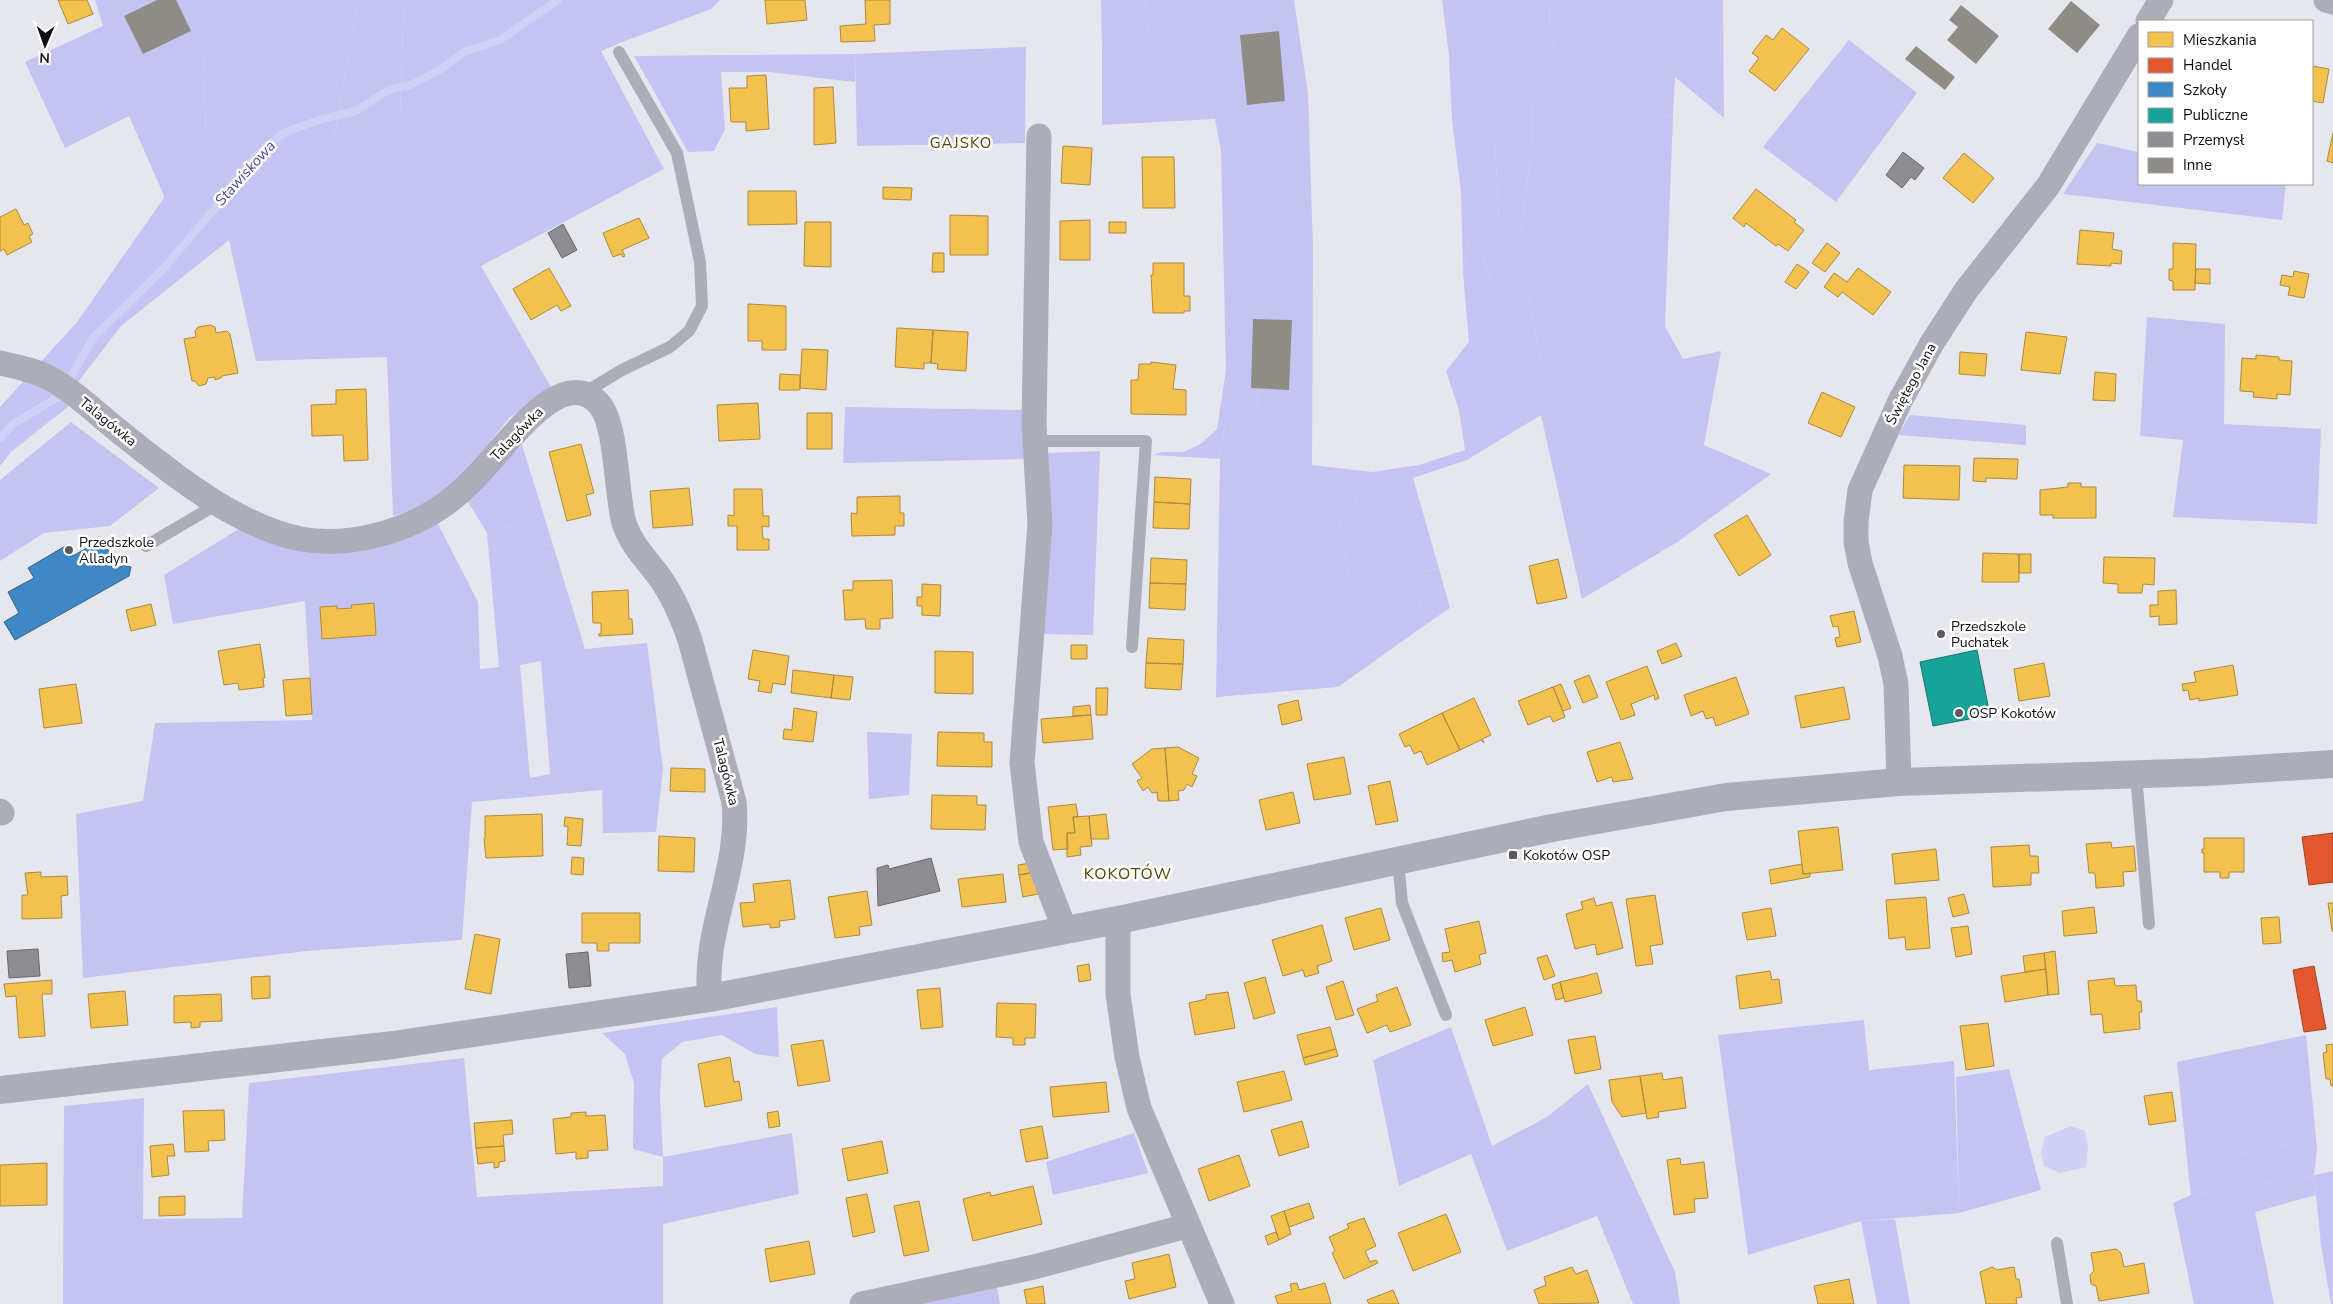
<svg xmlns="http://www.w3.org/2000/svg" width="2333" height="1304" font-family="'Nunito Sans',sans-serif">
<rect width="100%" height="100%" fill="#e6e6ef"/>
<path fill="#c4c4f3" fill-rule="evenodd" d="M95 0H270L203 48 206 138 165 198 129 116 65 148 25 62 103 26Z
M358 0H404L400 116 429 167 598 98 587 73 462 115 489 62 590 11 625 41 601 51 664 169 481 266 552 389 509 418 468 470 428 505 393 516 387 357 256 361 229 240 335 135Z
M1145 0H1294L1308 93 1313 248 1312 465 1372 472 1359 480 1356 500 1406 573 1439 569 1450 608 1425 625 1418 599 1351 591 1338 512 1320 479 1274 447 1257 417 1258 381 1232 371 1220 459 1153 455 1162 452H1184L1202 443 1217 429 1226 370 1221 151 1215 119 1102 125V47L1136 54 1148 29Z
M1549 0H1723L1724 118 1675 77 1673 115 1654 119 1644 338 1683 359 1721 351 1704 445 1771 474 1679 541 1582 599 1541 415V362L1526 283H1505L1493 289 1482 253 1521 233 1531 149 1532 97 1556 50 1550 34Z
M1849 40 1917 93 1836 202 1763 147Z
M1026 47 1025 143 857 146 855 54Z
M1452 120 1468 138 1495 139 1499 224 1469 236 1463 273 1461 193Z
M2097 143 2139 152V184H2286L2282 220 2063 194Z
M2147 317 2225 324 2224 424 2321 429 2317 524 2173 517 2183 440 2140 436Z
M63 401 69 406 11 452 0 466V462L10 451 49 420Z
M845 407 1024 410 1026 459 843 463Z
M1910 415 2026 425V445L1898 435Z
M71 422 159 488 110 526 44 533 0 561V480Z
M1100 451 1093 635 1042 634 1046 453Z
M527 521 538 544 553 545 585 649 647 643 663 769 656 832 603 833 602 790 472 802 462 940 306 951 83 978 76 814 143 801 155 723 312 720 305 601 173 624 164 575 242 527 263 537 437 522 478 602 480 669 499 667 487 533ZM541 661 550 774 530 778 520 665Z
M867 732 912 734 909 795 869 799Z
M1864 1020 1869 1070 1954 1061 1959 1213 1861 1221 1748 1255 1718 1035Z
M1451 1027 1492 1146 1547 1117 1588 1084 1675 1272 1680 1304H1633L1597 1216 1507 1251 1471 1154 1399 1186 1373 1060Z
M2306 1035 2315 1127 2288 1144 2212 1160 2189 1179 2177 1062Z
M464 1058 477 1197 663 1186V1157L792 1133 799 1194 663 1224V1304H63L64 1106 144 1098 143 1219 242 1218 249 1083Z
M2314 1176 2316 1195 2255 1212 2274 1304H2194L2173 1203 2191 1195Z
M2333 1240V1304H2331L2321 1245Z
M997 1287 1000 1304H892Z"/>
<path fill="#c3c3f4" d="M270 0H358L335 135 229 240 121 326 49 420 10 451 0 462V407L77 322 206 138 203 48Z
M404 0H720L711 9 625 41 590 12 489 62 463 114 587 73 598 98 506 161 429 167 400 116Z
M1101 0H1145L1148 29 1136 54 1102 47Z
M1442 0H1549L1550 34 1556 50 1532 97 1531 149 1521 233 1482 253 1493 289 1505 283H1526L1541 362V415L1467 460 1413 478 1439 569 1406 573 1356 500 1359 480 1372 472 1419 465 1465 450 1459 410 1446 371 1469 342 1463 273 1469 236 1499 224 1495 140 1468 138 1452 120 1449 55Z
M855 54V82L769 72H721L725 129 714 151 688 152 634 56Z
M1673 115 1665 326 1683 359 1644 338 1631 277 1644 155 1654 119Z
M1232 370 1258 381 1257 417 1274 447 1320 479 1338 512 1351 591 1386 581 1418 599 1425 625 1338 687 1216 697 1220 459Z
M522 445 553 545 538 544 527 521 487 533 467 500Z
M777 1007 779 1057 755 1054 722 1035 682 1042 662 1059 660 1097 663 1157 633 1149 634 1083 625 1054 602 1033Z
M2009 1069 2041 1190 1959 1213 1956 1077Z
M2315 1127 2317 1150 2314 1175 2333 1171V1240L2321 1245 2314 1176 2191 1195 2189 1179 2212 1160 2288 1144Z
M1134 1133 1148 1173 1053 1195 1046 1162Z
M1895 1219 1910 1304H1877L1861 1221Z"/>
<path fill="#cfd0f5" d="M2071 1126 2085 1131 2088 1147 2086 1167 2060 1173 2044 1166 2041 1152 2045 1137Z"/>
<path fill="#f2c14e" stroke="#ad8b3c" d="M58 0H87L93 14 68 24Z
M765 0H805L807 20 767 24Z
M865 0H890V24L874 25 875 41 841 42 840 26 866 24Z
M1782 28 1809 49 1775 91 1749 71 1759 58 1752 53 1766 35 1773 40Z
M2312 66 2329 69 2323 103 2312 101Z
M766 75 769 129 746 131V122H731L729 88H747V76Z
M833 87 836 143 814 145V88Z
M2333 133V163L2327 161Z
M1063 146 1092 148 1090 185 1061 183Z
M1964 153 1994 178 1973 203 1943 178Z
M1142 157H1174L1175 208H1143Z
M883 187 912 188 911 200 883 199Z
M1756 189 1796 220 1794 222 1804 230 1788 251 1778 244 1776 246 1746 223 1744 227 1733 218Z
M748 191H796L797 224 748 225Z
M16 209 24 225 28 223 33 234 29 236 32 242 7 255 4 249 0 251V217Z
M950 215 988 216V255H950Z
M639 218 649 238 622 250 625 256 623 257 621 254 613 257 603 233Z
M1090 220V260H1060V221Z
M805 222H831V267L804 266Z
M1109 222H1126V233H1109Z
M2080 230 2114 233 2112 249 2122 251 2121 264 2111 263V266L2077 264Z
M1827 243 1840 253 1825 272 1812 263Z
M2173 243 2196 244 2195 290H2173V281L2169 280V269H2173Z
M933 253H944V272H932Z
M1153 263H1184V296H1190V311H1184V313H1153L1151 275H1153Z
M1797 264 1809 272 1796 289 1785 282Z
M549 268 571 306 561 311 557 305 531 320 513 289Z
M1858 268 1891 292 1873 315 1842 292 1838 297 1824 287 1834 273 1847 282Z
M2196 269H2210V284L2195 283Z
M2294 271 2309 274 2304 298 2288 295 2290 287 2280 285 2282 275 2293 277Z
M748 304 786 306V350H762V341H748Z
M210 325 215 327 216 333 227 331 230 334 238 373 222 376 221 378 215 380V377L208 378 206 384 199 386 195 381H192L184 339 196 337 195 331 198 327Z
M897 328 933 330 931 363H924V369L895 367Z
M933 330 968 332 966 371 937 369 938 364 931 363Z
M2026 332 2067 337 2060 374 2021 370Z
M802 349 828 350 826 390 800 388Z
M1960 352 1987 354 1985 376 1959 374Z
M2256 355 2279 357V360L2292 361 2290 395 2277 394V399L2253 397 2254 392 2240 391 2242 358 2256 359Z
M1151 362 1176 365 1173 389 1186 390V415L1131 414V380H1138L1139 364H1151Z
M2095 372 2116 374 2115 401 2093 400Z
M780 374 800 375V390H779Z
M366 389 368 460 344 461 343 435 312 436 311 405 336 404V390Z
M1822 392 1855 407 1841 437 1808 423Z
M758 403 760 439 719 441 717 405Z
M807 413H832V449H807Z
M581 444 594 493 586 495 591 515 567 521 549 452Z
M1974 458 2018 459 2017 479 1986 478V482L1973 481Z
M1904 465 1960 466 1959 500 1903 498Z
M1155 477 1191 479 1190 504 1154 502Z
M2068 483H2081V487H2096V518H2053V515H2040V490L2068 487Z
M689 488 693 525 653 528 650 491Z
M734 489H762L763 516H769V527L762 526 763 539H769V550H737V526H728V515L734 516Z
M900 496V513H904V526H895V535L852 536 851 513 857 514V497Z
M1154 502 1190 504 1189 529 1153 528Z
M1747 515 1771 555 1739 576 1714 535Z
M1983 553 2019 554V582H1982Z
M2019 554H2031V573H2019Z
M2104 557 2155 558 2154 585 2143 584 2142 593H2118V584L2103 583Z
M1151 558 1187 560 1186 584 1150 583Z
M1558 559 1567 598 1537 604 1529 566Z
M892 580 893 618 880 619V629H866L865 619 845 620 843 590H853V581Z
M1150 583 1186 584 1185 610 1149 608Z
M922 584 941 585 940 616 922 615V606H917V597H922Z
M628 590 629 619H632L633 634 599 636 598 634H601V623H593L592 592Z
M2176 590 2177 624 2159 625V616L2150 617V605H2158V591Z
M374 603 376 635 322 639 320 607 337 606V609L352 608 351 605Z
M151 604 156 625 131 631 126 610Z
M1854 611 1861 642 1837 647 1835 638 1840 637 1838 626 1833 627 1830 616Z
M1148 638 1184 640 1183 664 1146 663Z
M1676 643 1682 656 1662 664 1657 651Z
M260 644 265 678H263L264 687 239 690 238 683 224 685 218 651Z
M1071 645H1087V659H1071Z
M753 650 789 656 785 685 773 683 771 693 758 691 760 681 748 679Z
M935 651 973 652V694L935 693Z
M1146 663 1183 664 1181 690 1145 688Z
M2044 663 2050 696 2019 701 2014 669Z
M2233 665 2238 695 2199 701V698L2190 700 2188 690 2183 691 2182 684 2196 682 2194 672Z
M1647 666 1659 698 1655 700 1654 695 1631 704 1635 715 1621 720 1606 682Z
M793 670 834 675 831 698 791 693Z
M834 675 853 677 850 700 831 698Z
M1589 675 1598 697 1583 703 1574 681Z
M1736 677 1749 714 1716 726 1713 717 1706 719 1703 711 1691 716 1684 695Z
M310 678 312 714 286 716 283 680Z
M76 684 82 723 44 728 39 689Z
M1561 684 1571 708 1563 711 1553 687Z
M1553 687 1565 717 1553 722 1550 716 1528 725 1518 701Z
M1844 687 1850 719 1801 728 1795 696Z
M1096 688H1108L1107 715H1096Z
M1474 698 1491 735 1482 739 1484 743 1481 740 1460 750 1442 713Z
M1298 700 1302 720 1282 725 1278 705Z
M1090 705 1091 715 1073 716V707Z
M794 708 817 712 813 742 783 739 784 729 792 730Z
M1442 713 1460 750 1427 765 1421 751 1414 754 1410 745 1405 747 1399 734Z
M1091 715 1093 739 1043 743 1041 719Z
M938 732 984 733V742H992V767L937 766Z
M1620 742 1633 779 1613 782 1612 777 1597 782 1587 752Z
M1178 747 1199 758 1192 774 1197 776 1192 787 1187 784 1184 790 1178 791 1179 800 1169 801 1165 748Z
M1165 748 1169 801H1158L1157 792 1152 793 1148 787 1143 791 1137 781 1142 778 1132 764 1152 749Z
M1344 757 1351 794 1314 800 1307 764Z
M671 768 705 769V792L670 791Z
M1390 781 1398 821 1376 825 1368 786Z
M1293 792 1300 823 1266 830 1259 800Z
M932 795 977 796V805H986L985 830 931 829Z
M1076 804 1078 817H1073L1075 833H1067L1068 849 1053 850 1048 807Z
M542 814 543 856 486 858 484 839 485 838V816Z
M1106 814 1109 839H1091L1089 816Z
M1089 816 1092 846 1080 847 1081 855 1067 857V833H1075L1073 817Z
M565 817 583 819 581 846 567 845 568 827 564 826Z
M1838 827 1843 870 1803 874 1798 831Z
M659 836 695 838 694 872 658 871Z
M2204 838H2244V872H2229V878H2220V872H2204V853H2202V849H2204Z
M2111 842 2112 848 2134 846 2136 871 2123 872 2124 886 2096 888 2095 873H2089L2086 844Z
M2029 845 2030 856H2038L2039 873H2031V885L1993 887 1991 847Z
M1936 849 1939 880 1895 884 1892 854Z
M572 857 584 858 583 875 571 874Z
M1030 863 1032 873 1019 875 1018 865Z
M1802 864 1803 874 1810 873V877L1771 884 1769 870Z
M41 872V877L67 876 68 895 61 896 62 918 22 919V895H28L25 873Z
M1034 872 1038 894 1023 897 1019 875Z
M1003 874 1006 902 962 907 958 879Z
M790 880 795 919 779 921 780 927 770 928V924L743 927 740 903 755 902 753 884Z
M867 891 872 925 859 927 860 935 835 938 828 897Z
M1964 894 1969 913 1953 917 1948 898Z
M1655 895 1663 944 1650 946 1653 964 1636 966 1626 899Z
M1926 897 1930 948 1906 950 1905 937 1889 939 1886 900Z
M1594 898 1596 906 1612 902 1623 948 1597 955 1595 944 1575 949 1566 914 1583 909 1581 902Z
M2328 903H2333V931H2332Z
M2094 907 2097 933 2064 936 2062 911Z
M1381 908 1390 940 1354 950 1345 918Z
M1771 908 1776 936 1747 940 1742 913Z
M582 913H640V943H609V951H597V943H582Z
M2279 917 2281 943 2263 944 2261 918Z
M1479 921 1486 953 1479 955 1481 964 1455 972 1452 960 1443 962 1442 953 1450 952 1445 929Z
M1322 925 1332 961 1317 966 1319 973 1305 977 1303 970 1283 976 1272 940Z
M1968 926 1972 954 1956 957 1951 928Z
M475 934 500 939 491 994 465 989Z
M2055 951 2059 994 2048 995 2044 953Z
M2044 953 2046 969 2025 972 2023 956Z
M1547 955 1555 976 1544 980 1537 958Z
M1089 964 1091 980 1079 982 1077 966Z
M2046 969 2048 995 2005 1002 2001 976Z
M1770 971 1772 980 1779 979 1782 1003 1740 1009 1736 976Z
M1597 973 1602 993 1565 1002 1560 982Z
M270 976V998L252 999 251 977Z
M1265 977 1275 1013 1254 1019 1244 983Z
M2114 978 2115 986 2136 985 2137 1001H2141L2142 1012H2139L2140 1029 2104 1033 2102 1014 2091 1015 2088 981Z
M52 980V994H42L45 1036 19 1038 16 996 6 997 4 984Z
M1343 981 1354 1015 1336 1020 1326 987Z
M1560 982 1564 998 1556 1000 1552 985Z
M1397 987 1411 1025 1390 1032 1387 1025 1367 1033 1357 1009 1378 1001 1376 995Z
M940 988 943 1027 921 1029 917 990Z
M125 991 128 1025 91 1028 88 994Z
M1228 992 1235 1028 1195 1035 1189 1003 1206 999V995Z
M221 994 222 1021 200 1022V1027L191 1028V1022L174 1023V996Z
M997 1003 1036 1004 1035 1038H1025V1045H1013V1038L996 1037Z
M1525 1007 1533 1035 1493 1046 1485 1020Z
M1988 1023 1994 1066 1966 1070 1960 1026Z
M1330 1027 1336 1049 1303 1058 1297 1035Z
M1595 1036 1601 1069 1575 1074 1568 1040Z
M823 1040 830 1081 798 1086 791 1045Z
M2333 1044V1086H2331L2330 1079H2326L2323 1053 2327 1052 2326 1045Z
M1336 1049 1338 1056 1305 1065 1303 1058Z
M730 1057 734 1082 739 1081 742 1100 705 1107 698 1064Z
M1284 1071 1292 1100 1244 1112 1237 1082Z
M1662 1073 1663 1080 1682 1077 1686 1108 1658 1112 1659 1117 1647 1119 1640 1076Z
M1640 1076 1646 1113 1622 1117 1612 1102 1609 1080Z
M1106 1082 1109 1112 1053 1117 1050 1087Z
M2172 1092 2176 1121 2149 1125 2144 1096Z
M224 1110 225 1140 208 1141 209 1151 185 1152 183 1111Z
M778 1111 780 1126 769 1128 767 1113Z
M586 1112V1116L605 1115 608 1150 588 1151V1158L576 1159V1152L556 1154 553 1119 571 1117V1113Z
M512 1120 513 1134 503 1135 504 1146 476 1148 474 1123Z
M1302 1121 1309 1147 1279 1156 1271 1130Z
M1042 1126 1048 1158 1026 1162 1020 1130Z
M882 1141 888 1173 848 1181 842 1149Z
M173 1144 175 1156H167L169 1175 152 1177 150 1146Z
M504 1146 505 1161 499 1162V1167L494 1168V1162L478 1164 476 1148Z
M1239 1155 1250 1186 1209 1201 1198 1169Z
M1680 1158 1681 1165 1704 1162 1708 1198 1694 1199 1695 1212 1674 1215 1667 1160Z
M47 1163V1205L0 1206V1165Z
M1033 1186 1042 1224 973 1241 963 1199 990 1192 991 1196Z
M867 1194 875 1232 853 1237 846 1198Z
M185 1196V1215L159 1216V1197Z
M919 1201 929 1251 904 1256 894 1206Z
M1309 1203 1314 1218 1289 1227 1284 1211Z
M1284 1211 1291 1234 1279 1240 1271 1216Z
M1446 1214 1461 1252 1413 1271 1398 1233Z
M1364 1218 1376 1246 1365 1251 1370 1262 1376 1260 1378 1263 1344 1279 1332 1253 1335 1251 1329 1237 1349 1228 1347 1224Z
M1276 1232 1279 1240 1268 1245 1265 1236Z
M809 1241 815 1274 770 1282 765 1249Z
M2116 1249 2121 1253 2124 1267 2144 1263 2149 1293 2099 1301 2096 1286 2091 1284 2090 1275 2094 1271 2091 1253Z
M1169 1254 1176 1287 1129 1299 1125 1281 1135 1279 1132 1263Z
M1572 1267 1576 1274 1587 1270 1599 1303 1539 1304 1534 1290 1546 1285 1544 1277Z
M1992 1267 1997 1270 2014 1267 2016 1279H2019L2022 1297 2016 1298 2017 1304H1986L1980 1272Z
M1849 1279 1854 1304H1818L1814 1286Z
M1297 1283 1299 1290 1325 1283 1331 1304H1278L1275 1296 1292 1291 1290 1284Z
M1043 1286 1045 1304H1027L1024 1290Z
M1393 1290 1399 1304H1369L1367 1300Z"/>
<path fill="#e4572e" stroke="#a44126" d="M2333 833V882L2309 885 2302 837Z
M2314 966 2326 1029 2304 1032 2293 970Z"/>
<path fill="#3f88c5" stroke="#30638f" d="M102 539 118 568 123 565 131 567 129 576 15 640 4 622 19 613 8 592 34 578 28 568 67 545 73 556Z"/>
<path fill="#17a398" stroke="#147670" d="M1977 650 1990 715 1933 726 1920 662Z"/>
<path fill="#8d8d92" stroke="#67676c" d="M1903 152 1924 168 1915 180 1911 177 1902 188 1886 175Z
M563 224 577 250 562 258 548 233Z
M931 858 940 891 878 906 877 868 888 865 889 869Z
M38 949 40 976 9 978 7 951Z
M588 952 591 986 569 988 566 954Z"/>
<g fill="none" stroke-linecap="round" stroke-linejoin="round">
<path stroke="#cfd0f5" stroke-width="8" d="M0 438 13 424 60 396 93 338 163 269 235 185 255 157 283 133 322 119 356 111 390 89 411 85 441 69 464 52 500 40 558 0"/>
</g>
<path fill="#8f8c86" d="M157 0H176L191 31 143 54 124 16Z
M2071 1 2100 25 2077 53 2048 29Z
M1961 5 1999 36 1976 64 1947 40 1958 27 1949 20Z
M1279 31 1285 101 1247 105 1240 35Z
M1916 46 1955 77 1945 90 1905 59Z
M1253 319 1292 320 1289 390 1251 388Z"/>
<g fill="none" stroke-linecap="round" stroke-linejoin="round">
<path stroke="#adadb9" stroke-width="12" d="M582 394 622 370 670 347 689 331 702 306 700 262 677 153 619 52
M1035 441H1146L1132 647
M146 546 207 510 214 500
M2136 775 2149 924
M1398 860 1402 903 1446 1015
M2057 1243 2067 1304"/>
<path stroke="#adadb9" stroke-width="25" d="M2326 0 2333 2
M2148 21 2161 0
M1039 136 1034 425 1040 524 1022 763 1031 842 1065 930
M0 363C17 367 35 370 51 379 74 391 95 412 116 429 167 470 235 526 301 539 350 548 409 531 448 502 464 490 480 473 493 458 514 435 566 364 600 405 617 426 616 494 624 523 631 544 645 558 658 575 673 595 682 617 690 640L734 802C741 868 702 932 710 998
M1899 782 1896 684 1890 656 1860 563 1856 542V522L1860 490 1900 401 1932 343 1967 289 2048 186 2139 36
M0 811 2 813
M1118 920V994L1127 1057 1139 1108 1222 1304
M862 1304 1034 1267 1187 1226"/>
<path stroke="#adadb9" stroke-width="28" d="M0 1090 393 1045 710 998 1118 920 1552 828 1726 797 1899 782 2206 772 2333 764"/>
</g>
<g fill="#59595f" stroke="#fff" stroke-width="2">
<circle cx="69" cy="550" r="5"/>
<circle cx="1941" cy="634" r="5"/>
<circle cx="1959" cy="713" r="5"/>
<rect x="1508" y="850" width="10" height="10" rx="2.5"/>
</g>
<g text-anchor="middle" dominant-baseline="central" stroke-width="5" stroke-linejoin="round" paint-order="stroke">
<g font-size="14" fill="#0d0d12" stroke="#fff">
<text transform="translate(1911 384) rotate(-62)">Świętego Jana</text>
<text transform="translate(108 422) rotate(39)">Talagówka</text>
<text transform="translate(517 434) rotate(-46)">Talagówka</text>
<text transform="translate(726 772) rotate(76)">Talagówka</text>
</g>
<g font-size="14" fill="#0d0d12" stroke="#fff" text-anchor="start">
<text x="79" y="542">Przedszkole<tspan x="79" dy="16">Alladyn</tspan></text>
<text x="1951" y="626">Przedszkole<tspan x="1951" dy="16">Puchatek</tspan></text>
<text x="1969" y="713">OSP Kokotów</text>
<text x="1523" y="855">Kokotów OSP</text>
</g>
<g font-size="15" letter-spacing="1" fill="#594503" stroke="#fff">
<text x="961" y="143">GAJSKO</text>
</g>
<g font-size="15" font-style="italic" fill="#4c43a0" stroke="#fff">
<text transform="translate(245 173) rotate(-48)">Stawiskowa</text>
</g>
<g font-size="16" letter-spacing="1" fill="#594503" stroke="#fff">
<text x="1128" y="874">KOKOTÓW</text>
</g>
</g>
<rect x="2138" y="20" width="175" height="165" fill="#ffffff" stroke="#9e9ea0"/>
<rect x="2148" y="32" width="25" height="15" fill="#f2c14e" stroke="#9e9ea0"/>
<text x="2183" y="45" font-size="15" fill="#0d0d12">Mieszkania</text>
<rect x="2148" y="58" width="25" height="15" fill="#e4572e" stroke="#9e9ea0"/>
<text x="2183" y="70" font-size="15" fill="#0d0d12">Handel</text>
<rect x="2148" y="82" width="25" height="15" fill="#3f88c5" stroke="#9e9ea0"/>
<text x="2183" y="95" font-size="15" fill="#0d0d12">Szkoły</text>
<rect x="2148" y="108" width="25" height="15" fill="#17a398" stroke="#9e9ea0"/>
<text x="2183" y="120" font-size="15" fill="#0d0d12">Publiczne</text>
<rect x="2148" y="132" width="25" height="15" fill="#8d8d92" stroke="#9e9ea0"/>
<text x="2183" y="145" font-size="15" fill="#0d0d12">Przemysł</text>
<rect x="2148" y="158" width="25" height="15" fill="#8f8c86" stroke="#9e9ea0"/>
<text x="2183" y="170" font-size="15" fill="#0d0d12">Inne</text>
<g transform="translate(45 45) rotate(182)" stroke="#ffffff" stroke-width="4" paint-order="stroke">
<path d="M0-4L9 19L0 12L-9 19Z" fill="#0d0d12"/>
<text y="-8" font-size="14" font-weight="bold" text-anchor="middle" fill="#0d0d12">N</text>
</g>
</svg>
